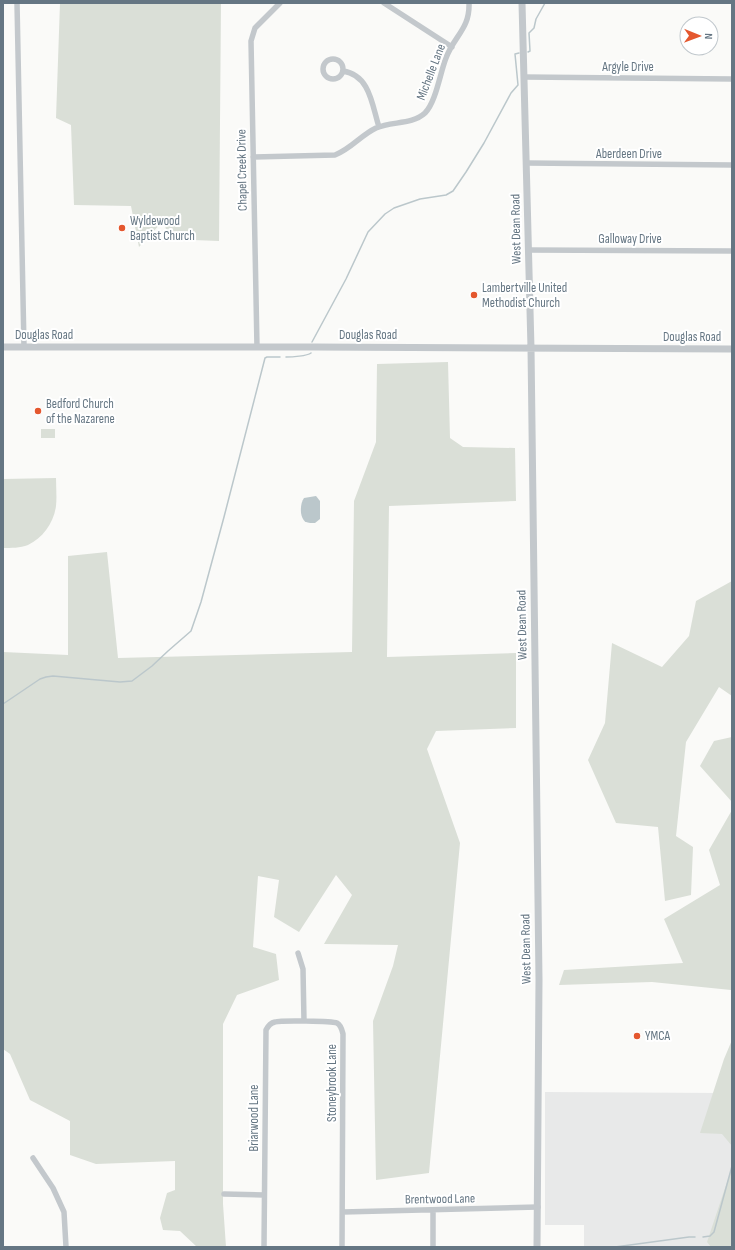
<svg xmlns="http://www.w3.org/2000/svg" width="735" height="1250" font-family="'Sofia Sans Condensed',sans-serif">
<rect width="100%" height="100%" fill="#fafaf8"/>
<path fill="#e8e9e9" d="M732 1070V1247H584V1225H545V1092L721 1093Z"/>
<path fill="#dadfd7" d="M60 3H221L219 241 168 239 164 220 139 247 131 206 74 205 71 125 56 118Z
M448 362 450 438 463 447 515 448 516 501 389 506 387 657 516 653V728L436 731 427 749 460 843 429 1173 376 1180 373 1021 393 966 398 945 324 944 352 895 336 875 299 932 274 917 279 880 258 876 253 947 276 954 279 980 237 995 223 1024V1204L226 1247H197L180 1231 163 1230 160 1218 167 1193 175 1190V1161L96 1164 70 1155V1121L30 1100 10 1054 3 1049V652L68 655V556L107 552 118 658 352 652 354 501 376 442 377 364Z
M41 429H55V438H41Z
M56 478C56 487 57 497 56 506 54 522 43 538 28 545 20 548 11 548 3 548V479Z
M732 581V696L719 687 686 742 676 836 693 847 691 895 665 901 658 827 616 823 588 760 605 723 612 643 662 667 689 636 696 601Z
M732 737V802L700 766 714 741Z
M732 810V992L731 990 652 982 559 985 564 970 683 963 664 919 720 885 709 850Z
M732 1040V1146L722 1134 700 1133 724 1059Z
M732 1167V1247H711L707 1242Z"/>
<path fill="#bbc7cb" d="M316 496 320 501V519L315 523C312 523 308 523 306 522 299 518 300 503 304 498Z"/>
<g fill="none" stroke-linecap="round" stroke-linejoin="round">
<path stroke="#bbc7cb" stroke-width="1.5" d="M528 52 530 51 529 33 534 28 536 19 545 3
M312 342 346 279 368 232 385 214 394 208 420 199 446 195 453 191 466 172 484 143 511 93 518 85 515 54 519 53
M286 357C292 357 307 356 311 353
M3 704 40 679 46 677 53 676 120 682 132 681 152 666 168 651 191 631 201 602 224 517 265 358 267 357H280
M703 1237 710 1236 714 1232 732 1166
M615 1247 689 1237H695"/>
<path stroke="#c3c8cc" stroke-width="5.5" d="M17 3 24 347
M384 3 452 47
M323 69a10 10 0 1 1 20 0a10 10 0 1 1-20 0Z
M343 71C370 75 372 105 379 127
M524 77 732 79
M253 157 335 155C351 149 361 135 376 128 392 121 412 125 425 113 436 102 440 73 446 58 454 36 470 29 469 3
M526 163 732 165
M528 250 732 251
M257 347 251 41 255 28 280 3
M298 953 303 969 304 1021
M33 1158 53 1188 64 1212 66 1247
M224 1194 264 1195
M343 1212 538 1207
M264 1247 266 1030C268 1026 270 1023 275 1022 281 1020 332 1021 337 1023 341 1025 342 1030 343 1034L342 1247
M433 1247V1210"/>
<path stroke="#c3c8cc" stroke-width="7" d="M522 3 531 348 537 820 539 980 537 1247
M3 347H313L732 349"/>
</g>
<g fill="#e4572e" stroke="#fff" stroke-width="1.5">
<circle cx="122" cy="228" r="4"/>
<circle cx="474" cy="295" r="4"/>
<circle cx="38" cy="411" r="4"/>
<circle cx="637" cy="1036" r="4"/>
</g>
<g text-anchor="middle" dominant-baseline="central" stroke-width="4" stroke-linejoin="round" paint-order="stroke">
<g font-size="13" fill="#657683" stroke="#fff">
<text x="628" y="67">Argyle Drive</text>
<text transform="translate(431 72) rotate(-69)">Michelle Lane</text>
<text x="629" y="154">Aberdeen Drive</text>
<text transform="translate(242 170) rotate(-91)">Chapel Creek Drive</text>
<text transform="translate(516 229) rotate(-91)">West Dean Road</text>
<text x="630" y="239">Galloway Drive</text>
<text x="44" y="335">Douglas Road</text>
<text x="368" y="335">Douglas Road</text>
<text x="692" y="337">Douglas Road</text>
<text transform="translate(522 625) rotate(-91)">West Dean Road</text>
<text transform="translate(526 949) rotate(-91)">West Dean Road</text>
<text transform="translate(332 1083) rotate(-90)">Stoneybrook Lane</text>
<text transform="translate(254 1118) rotate(-90)">Briarwood Lane</text>
<text transform="translate(440 1199) rotate(-1)">Brentwood Lane</text>
</g>
<g font-size="13" fill="#657683" stroke="#fff" text-anchor="start">
<text x="130" y="221">Wyldewood<tspan x="130" dy="15">Baptist Church</tspan></text>
<text x="482" y="288">Lambertville United<tspan x="482" dy="15">Methodist Church</tspan></text>
<text x="46" y="404">Bedford Church<tspan x="46" dy="15">of the Nazarene</tspan></text>
<text x="645" y="1036">YMCA</text>
</g>
</g>
<rect width="735" height="1250" fill="none" stroke="#657683" stroke-width="8"/>
<g transform="translate(699 36) rotate(91)"><circle r="19" fill="#ffffff" stroke="#c1c8cd"/>
<path d="M0-3L7 15L0 10L-7 15Z" fill="#e4572e"/>
<text y="-6" font-size="11" font-weight="bold" text-anchor="middle" fill="#657683">N</text>
</g>
</svg>
